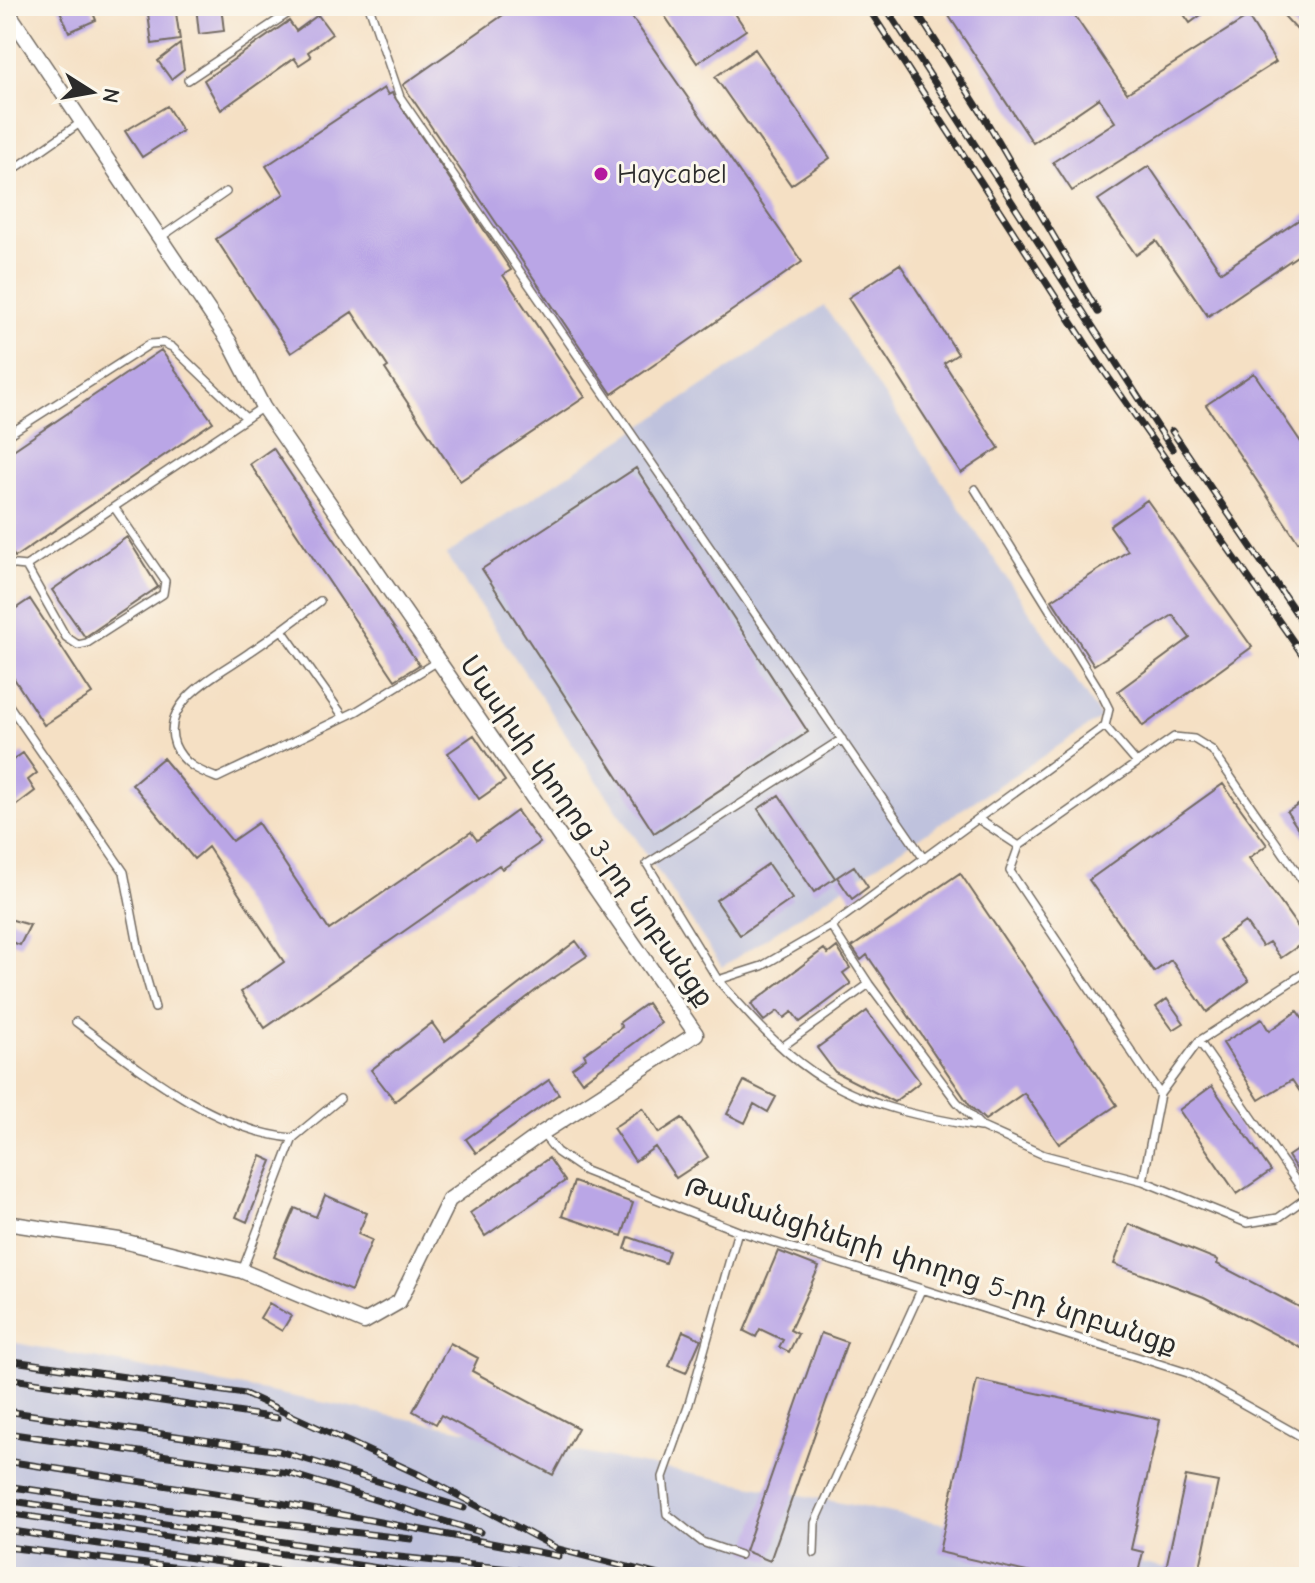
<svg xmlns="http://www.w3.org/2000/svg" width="1315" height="1583" font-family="'Comic Neue','Noto Sans Armenian',sans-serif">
<rect width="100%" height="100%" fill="#fbf7ec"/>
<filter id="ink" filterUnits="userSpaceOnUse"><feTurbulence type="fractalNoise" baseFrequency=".0125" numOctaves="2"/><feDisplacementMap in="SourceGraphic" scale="16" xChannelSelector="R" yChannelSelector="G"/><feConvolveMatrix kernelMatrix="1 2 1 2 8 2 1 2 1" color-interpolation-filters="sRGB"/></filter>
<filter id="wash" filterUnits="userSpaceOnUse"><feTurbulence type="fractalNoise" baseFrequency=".006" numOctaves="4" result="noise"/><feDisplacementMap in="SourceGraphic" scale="32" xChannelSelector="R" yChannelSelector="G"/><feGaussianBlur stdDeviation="1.8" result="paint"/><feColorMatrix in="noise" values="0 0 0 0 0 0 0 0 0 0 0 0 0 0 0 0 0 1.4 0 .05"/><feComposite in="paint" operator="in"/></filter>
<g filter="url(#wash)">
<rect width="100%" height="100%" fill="#f5e0c4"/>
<path fill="#bfc2dd" d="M824 306 1101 718 722 967 446 555Z
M6 1341 862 1507 1208 1577H6Z"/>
<g id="blocks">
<path fill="#baa6e6" d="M58 6H90L96 20 69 32Z
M147 6H175L180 40 152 44Z
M196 6H221L224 31 199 34Z
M516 6H624L802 262 612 394 403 85Z
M658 6H730L746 30 697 63Z
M963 6H1068L1127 93 1248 17 1276 62 1072 191 1053 162 1115 122 1099 98 1033 143 949 16Z
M1178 6H1213L1190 23Z
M1275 6H1309V43Z
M318 15 332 34 308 52 311 57 299 65 294 58 221 110 204 80 289 21 296 31Z
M180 44 184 69 171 79 158 61Z
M755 49 830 158 791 185 715 77Z
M384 88 388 95 392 93 511 270 503 275 585 397 460 481 385 369 388 367 352 312 291 353 216 239 284 194 266 166Z
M167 106 182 131 142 157 125 131Z
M1149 166 1221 272 1309 213V248L1208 316 1156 241 1136 255 1098 200Z
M900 264 958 354 944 363 999 448 961 473 848 298Z
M161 350 213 422 15 557 6 544V455Z
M1254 373 1309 454V535L1298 542 1206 405Z
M273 448 419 665 395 680 250 464Z
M636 468 808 732 654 833 482 569Z
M1147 500 1252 647 1143 726 1118 691 1190 638 1173 615 1094 665 1052 600 1128 551 1110 526Z
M127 537 158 587 85 637 52 590Z
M30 599 92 694 44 725 6 666V615Z
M474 735 505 781 479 799 448 753Z
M23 753 37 773 28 780 35 791 6 813V765Z
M163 758 232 841 258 823 329 930 471 832 477 840 517 811 540 843 502 869 499 865 265 1028 241 992 284 962 208 847 194 859 132 784Z
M1223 784 1267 845 1249 858 1307 940 1281 958 1269 942 1262 946 1245 922 1219 940 1249 981 1207 1012 1171 960 1154 972 1089 880Z
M779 795 835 878 814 892 758 809Z
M1309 798V845L1287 812Z
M768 864 792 899 740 935 716 900Z
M854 866 868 887 852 899 837 877Z
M960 873 1117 1105 1059 1144 1024 1093 985 1120 970 1106 867 955 861 960 852 947Z
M6 918 30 925 20 945 6 940Z
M576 941 587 956 540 987 395 1101 371 1070 432 1023 445 1041Z
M837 947 850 968 843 973 851 984 800 1022 792 1012 784 1018 778 1011 764 1021 759 1015 751 1004 824 949 828 954Z
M1167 999 1184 1023 1173 1030 1156 1007Z
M647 1003 661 1023 582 1082 572 1068 586 1058 584 1054 622 1027 619 1023Z
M867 1011 920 1082 894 1102 835 1072 817 1048Z
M1297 1011 1309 1028V1105L1292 1080 1259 1100 1223 1043 1262 1019 1269 1031Z
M549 1080 559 1094 476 1153 466 1139Z
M744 1081 776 1097 768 1112 754 1104 745 1123 727 1114Z
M1212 1086 1271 1171 1237 1194 1179 1110Z
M643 1108 659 1133 682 1118 708 1157 676 1178 655 1147 635 1161 613 1128Z
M1309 1142V1166L1299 1173 1288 1156Z
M261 1156 272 1161 247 1222 236 1217Z
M549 1158 565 1181 485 1236 470 1213Z
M574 1182 633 1203 622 1236 562 1216Z
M325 1195 367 1213 358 1234 372 1240 351 1291 274 1257 295 1208 316 1217Z
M1129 1224 1218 1260 1217 1264 1309 1312V1352L1204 1297 1114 1264Z
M629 1237 669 1251 665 1263 625 1249Z
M778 1251 819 1267 790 1330 798 1334 789 1352 779 1347 783 1340 760 1329 756 1337 744 1331Z
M269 1303 291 1316 282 1331 260 1318Z
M683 1331 701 1339 686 1373 669 1366Z
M821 1333 847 1342 770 1561 745 1551Z
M450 1343 478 1358 472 1371 578 1428 553 1475 441 1415 436 1424 413 1411Z
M977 1380 1160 1420 1131 1549 1143 1552 1137 1577H1049L939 1552Z
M1186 1476 1218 1482 1198 1577H1164Z"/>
</g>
</g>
<g filter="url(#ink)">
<use href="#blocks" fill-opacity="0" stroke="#726a61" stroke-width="2"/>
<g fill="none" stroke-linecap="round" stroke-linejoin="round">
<g stroke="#726a61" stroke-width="10">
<path id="service" d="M369 6 400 97 924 859
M188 80 299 6
M6 175 80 123
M161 237 226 192
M6 436 150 344 163 343 172 347 246 418
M975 489 1100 691 1109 709 1105 726
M6 564 26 566 263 407
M26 566 66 637 78 645 87 643 163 594 165 581 114 507
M320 601C297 619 274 636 250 652 221 673 158 701 175 745 183 764 199 771 217 778L357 711 438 661
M282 630 343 716
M6 701 124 872 140 956 155 1008
M842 739 647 864 718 980 762 966 831 926 1105 726 1137 763
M978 819 1019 846
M831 926 869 984 957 1102 982 1127 1044 1155 1143 1181 1160 1094 1199 1041 1309 970
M718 980C750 1016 784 1056 827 1081 873 1108 928 1118 980 1127
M76 1022C138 1068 214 1131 293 1138
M1199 1041 1307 1197
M782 1047 869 984
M1160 1094 1010 871 1019 846 1174 737 1194 739 1212 750 1309 890
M542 1133 557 1152 585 1171 738 1231 1188 1373 1309 1441
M1143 1181 1247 1223 1278 1218 1309 1196
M738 1231 688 1407 663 1477 667 1514 702 1542 740 1555
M242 1271 293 1138 340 1099
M814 1553 815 1523 921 1290"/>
</g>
<g stroke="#726a61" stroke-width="17">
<path id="minor" d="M6 9 229 341 263 407 696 1034 542 1133 449 1200 399 1302 364 1322 242 1271 119 1240 6 1223"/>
</g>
<use href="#service" stroke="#fff" stroke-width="7"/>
<use href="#minor" stroke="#fff" stroke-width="14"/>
<g stroke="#2b2b2b" stroke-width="7">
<path id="rail" d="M867 6 1097 361 1309 664
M885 6 1172 449
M913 6 984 117 1098 312
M1172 431 1309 632
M6 1360 245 1394 420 1475 558 1549 666 1577
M6 1378 277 1418
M6 1411 279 1451 464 1508
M6 1433 288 1473 480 1532
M6 1461 280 1503 559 1556
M6 1486 198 1514 411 1539
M6 1500 344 1551 582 1577
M6 1513 439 1577
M6 1530 319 1577
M6 1547 197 1570"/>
</g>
<use href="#rail" stroke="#fbf7ec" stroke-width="4" stroke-dasharray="12" stroke-linecap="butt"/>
</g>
</g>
<circle fill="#b5179e" stroke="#fbf7ec" stroke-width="3" cx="601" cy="174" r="8"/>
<g text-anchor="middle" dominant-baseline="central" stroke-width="6" stroke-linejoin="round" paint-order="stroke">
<g font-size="28" fill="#2b2b2b" stroke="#fbf7ec" text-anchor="start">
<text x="617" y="174">Haycabel</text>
</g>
<g font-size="28" fill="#2b2b2b" stroke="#fbf7ec">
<text transform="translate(587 831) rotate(55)">Մասիսի փողոց 3-րդ նրբանցք</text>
<text transform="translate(931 1266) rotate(18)">Թամանցիների փողոց 5-րդ նրբանցք</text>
</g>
</g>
<rect width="1315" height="1583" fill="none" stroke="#fbf7ec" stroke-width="32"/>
<g transform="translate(92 92) rotate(101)" stroke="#fbf7ec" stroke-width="6" paint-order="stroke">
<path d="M0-6L14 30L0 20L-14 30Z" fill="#2b2b2b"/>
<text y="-12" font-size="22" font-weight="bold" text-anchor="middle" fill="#2b2b2b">N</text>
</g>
</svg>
